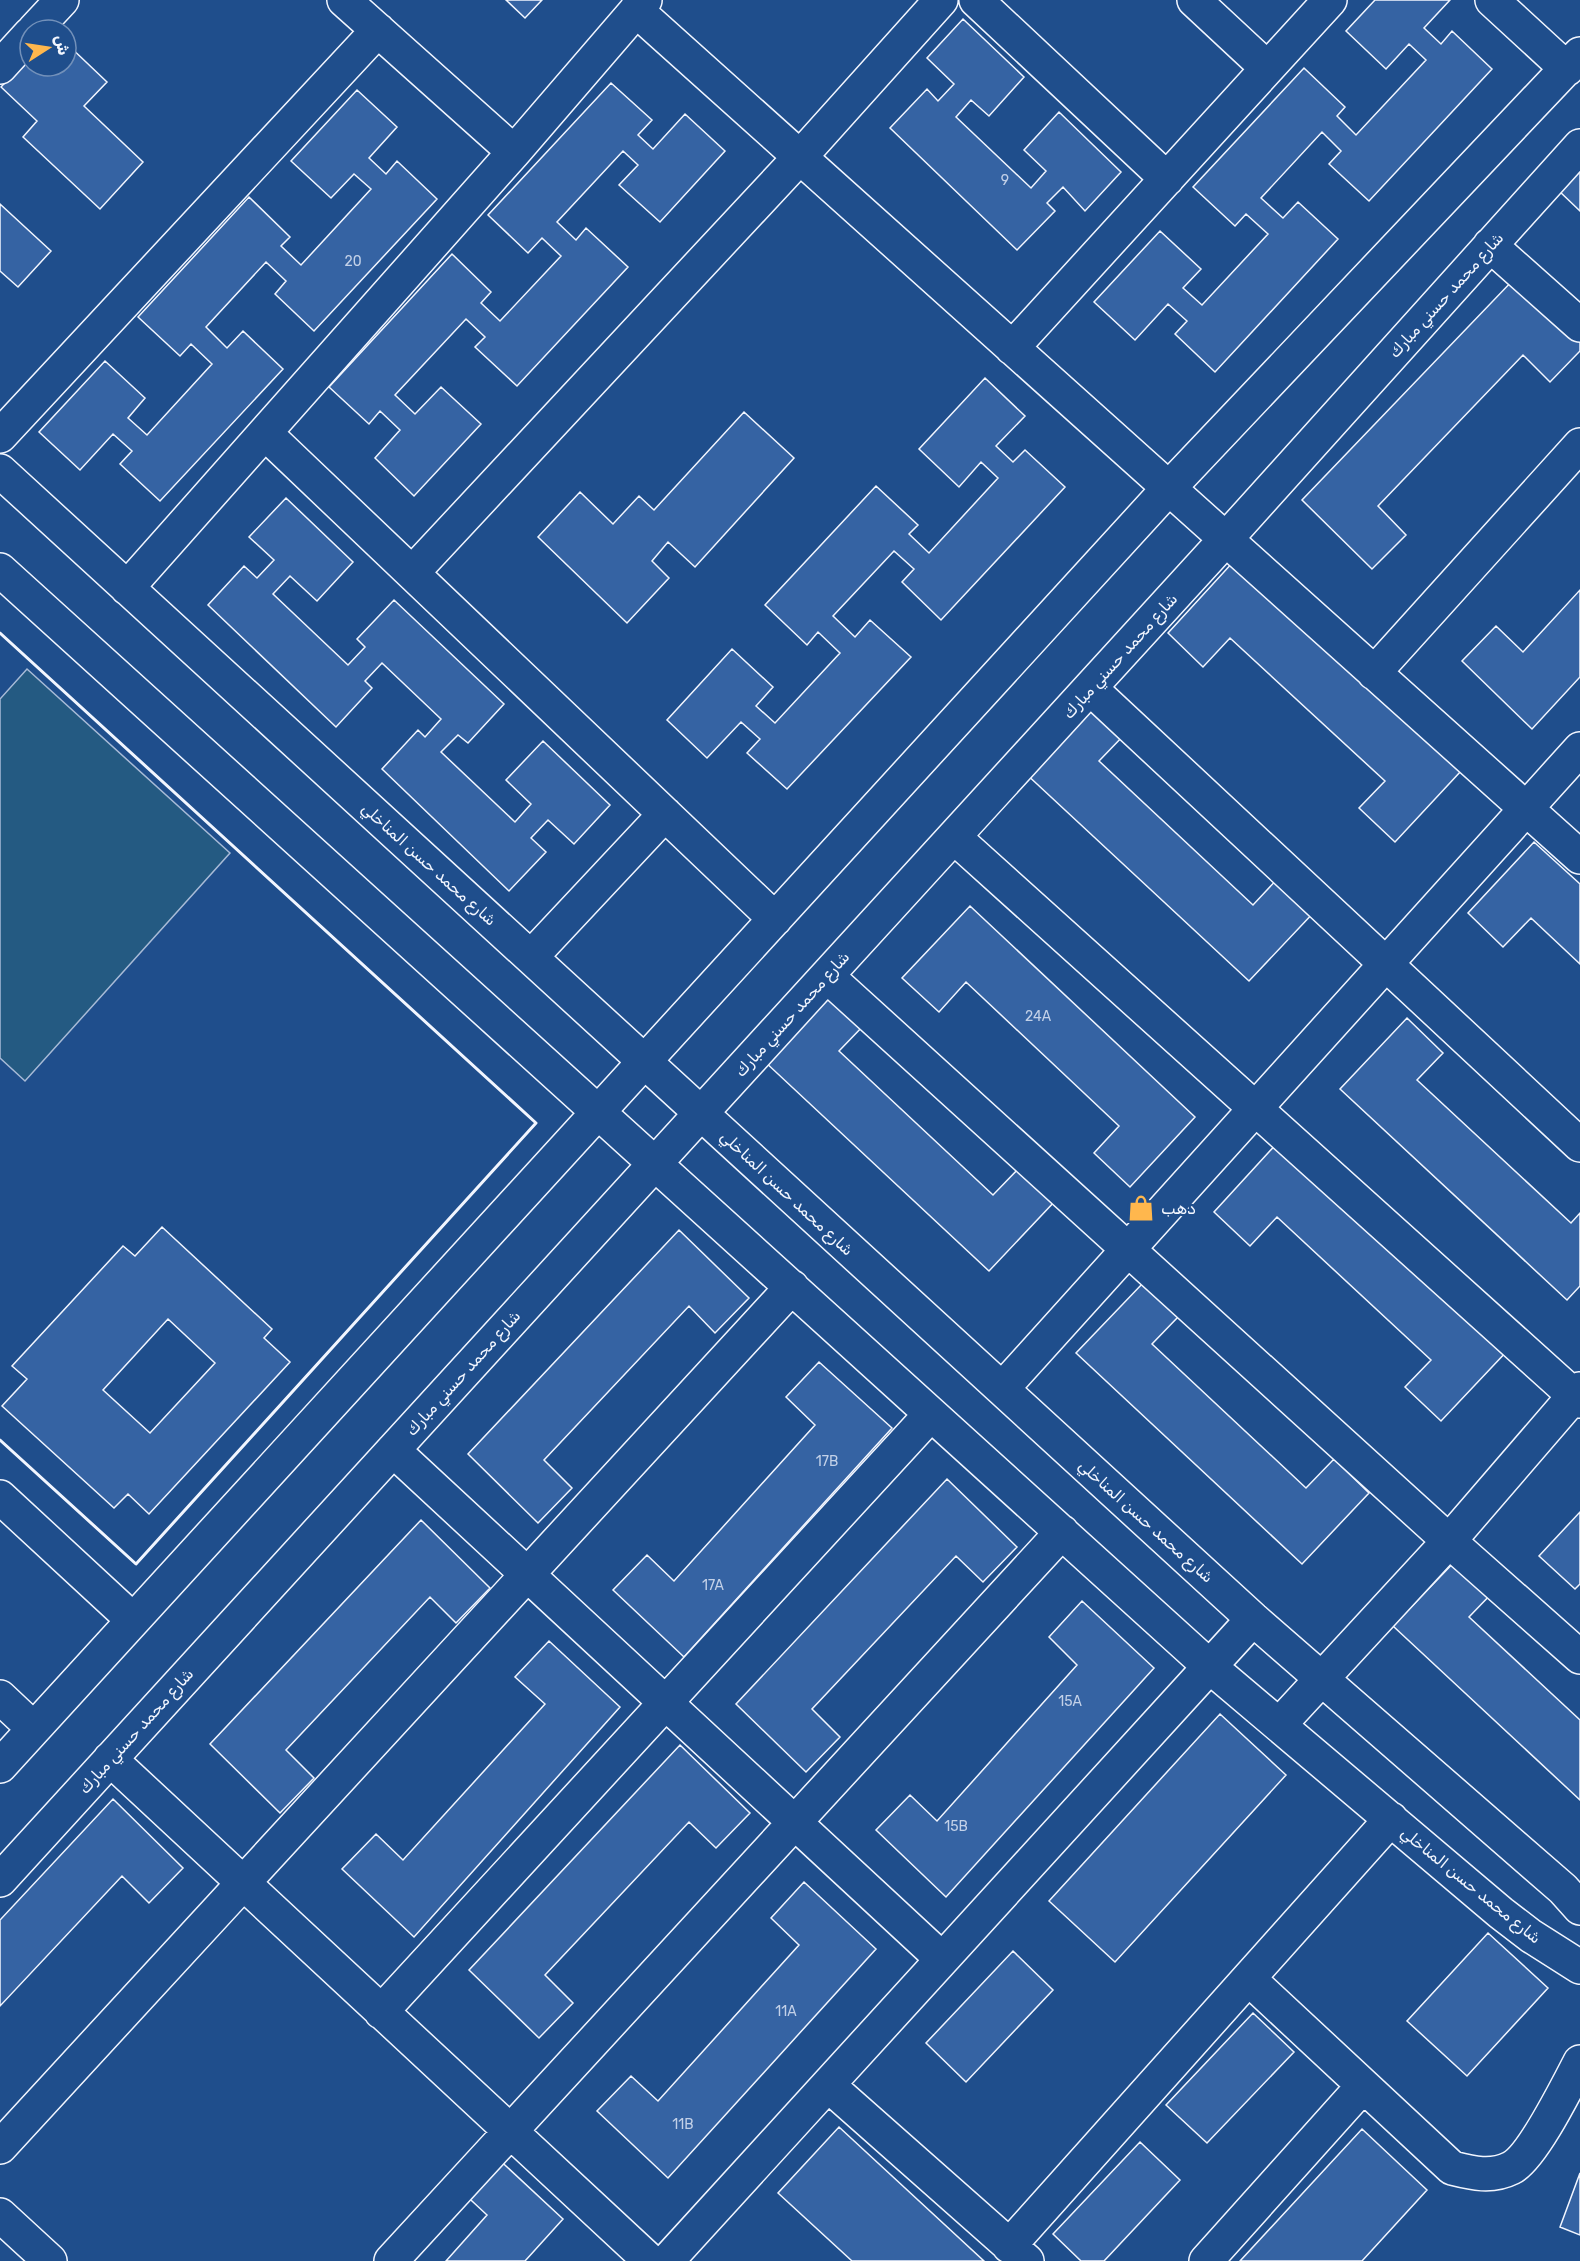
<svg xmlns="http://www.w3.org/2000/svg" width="1580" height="2261" font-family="Rubik,'Noto Sans Arabic',sans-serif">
<rect width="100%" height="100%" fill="#1f4e8c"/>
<path fill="#245a82" stroke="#a8bbd7" stroke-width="1.5" d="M27 669 230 853 25 1081 0 1058V699Z"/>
<path fill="#3563a3" stroke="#f2f6ff" stroke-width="1.5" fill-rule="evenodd" d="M506 0H542L525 18Z
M1375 0H1450L1424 28 1441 44 1452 31 1492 69 1369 201 1329 164 1341 151 1322 132 1261 198 1283 218 1298 202 1338 239 1215 372 1175 334 1187 321 1168 304 1135 340 1094 302 1160 231 1201 269 1183 288 1202 305 1268 234 1246 214 1235 226 1193 187 1304 68 1345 107 1337 116 1356 135 1426 60 1409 44 1386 69 1346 31Z
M963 19 1024 77 989 116 971 100 956 117 1031 188 1046 171 1024 150 1059 112 1121 172 1085 211 1063 187 1047 203 1055 211 1017 250 890 128 927 89 938 101 954 84 927 58Z
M66 43 107 82 84 106 143 162 100 209 23 137 37 121 1 87 30 56V66H66Z
M611 83 652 120 638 135 653 149 685 114 725 151 660 222 619 185 638 165 623 151 557 222 576 240 586 228 628 267 517 386 475 347 485 337 466 319 395 395 415 414 441 387 481 424 414 496 375 458 400 430 380 411 369 424 329 387 452 254 491 292 481 303 500 321 561 256 542 238 528 253 488 215Z
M357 90 397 127 369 158 386 174 397 161 437 199 314 331 275 294 286 281 266 262 206 327 227 348 243 331 283 369 160 501 120 464 132 451 113 434 80 470 39 432 105 361 145 398 128 418 147 435 212 364 191 344 180 356 138 317 249 197 290 237 281 246 301 265 371 189 354 174 331 198 291 161Z
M1580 168V211L1558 190Z
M0 204 51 251 18 287 0 271Z
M1515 278 1580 342V351L1550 382 1523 355 1378 506 1406 535 1372 569 1302 500Z
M985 378 1025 416 996 446 1013 462 1025 450 1065 487 941 620 902 582 914 569 894 551 833 616 855 637 870 620 911 657 787 789 747 753 760 739 741 722 707 758 667 720 732 649 773 687 756 706 775 723 840 653 818 632 807 645 765 605 876 486 918 525 909 534 929 553 998 478 981 462 959 487 919 449Z
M744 412 794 458 695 567 668 542 652 561 669 578 627 623 538 537 580 492 613 524 639 496 654 510Z
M286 498 353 562 317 601 290 576 273 594 348 665 365 647 357 639 394 600 504 704 468 743 458 735 441 752 515 822 531 804 506 780 543 741 610 805 574 844 548 820 531 838 546 852 509 891 382 769 418 730 425 737 441 719 382 663 365 681 372 688 336 727 208 605 244 566 257 578 274 560 249 537Z
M1234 561 1461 771 1395 842 1359 808 1385 781 1230 638 1203 667 1168 633Z
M1580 590V677L1532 729 1462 661 1496 626 1523 652Z
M1090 700 1125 734 1099 761 1253 905 1280 876 1316 910 1249 981 1023 771Z
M1534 842 1580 884V964L1531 918 1503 947 1468 913Z
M970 906 1195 1117 1130 1187 1094 1153 1119 1126 966 982 939 1012 902 978Z
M830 990 865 1024 839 1051 993 1195 1021 1166 1056 1200 989 1271 763 1060Z
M1407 1018 1443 1053 1417 1080 1571 1223 1580 1213V1286L1567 1300 1340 1089Z
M1280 1140 1508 1350 1441 1421 1405 1387 1431 1360 1277 1217 1250 1246 1214 1212Z
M162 1227 272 1329 264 1338 290 1362 149 1514 128 1494 114 1508 2 1406 27 1379 12 1366 123 1246 135 1256ZM168 1319 215 1363 150 1433 103 1390Z
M679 1230 749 1298 715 1333 689 1306 544 1460 572 1488 538 1523 468 1454Z
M1143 1283 1178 1317 1152 1344 1306 1488 1334 1459 1369 1493 1302 1564 1076 1353Z
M819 1362 892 1428 684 1657 613 1590 647 1555 674 1581 815 1425 786 1397Z
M947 1479 1017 1547 983 1582 956 1556 812 1709 840 1737 806 1772 736 1704Z
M1580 1512V1584L1575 1589 1539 1556Z
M421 1520 490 1588 456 1623 430 1597 286 1750 314 1778 280 1813 210 1744Z
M1460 1556 1495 1590 1469 1617 1580 1720V1800L1393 1626Z
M1082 1601 1154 1668 946 1897 876 1830 910 1795 937 1821 1077 1665 1049 1637Z
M549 1641 620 1707 414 1937 342 1869 376 1834 403 1860 545 1704 515 1677Z
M1220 1714 1286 1775 1115 1962 1049 1901Z
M680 1745 750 1813 716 1848 689 1822 545 1975 573 2003 539 2038 469 1970Z
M113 1799 183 1868 149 1903 122 1876 0 2006V1920Z
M804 1882 876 1949 668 2178 597 2111 631 2076 658 2101 799 1945 771 1918Z
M1488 1933 1548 1988 1467 2076 1407 2021Z
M1013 1951 1053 1990 966 2082 926 2043Z
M1253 2013 1294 2052 1207 2143 1166 2105Z
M839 2127 984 2261H852L778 2193Z
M1362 2129 1427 2190 1362 2261H1240Z
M1140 2142 1180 2180 1104 2261H1081L1053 2234Z
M492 2153 563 2219 525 2261H446L487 2215 458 2188Z
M1580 2173V2235L1560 2227Z"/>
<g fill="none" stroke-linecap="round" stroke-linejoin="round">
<g stroke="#f2f6ff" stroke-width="36">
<path id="minor" d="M344 0 514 152
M976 0 1167 179
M1194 0 1267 68
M1492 0 1567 69
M636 10 1580 857
M34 30 62 0
M0 67 30 34
M1490 245 1580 325
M1012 348 1330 0
M265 433 775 919
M0 436 378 30
M0 471 1253 1619 1563 1889 1580 1908
M0 570 1209 1666 1501 1913 1531 1936 1580 1967
M412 573 800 157 941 0
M127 588 514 152 645 0
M1374 673 1580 445
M1090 688 1580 1145
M954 837 1580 1401
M531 957 665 814
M827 976 1449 1541 1580 1657
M1002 1389 1580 749
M393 1450 942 1959
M0 1497 133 1620
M0 1697 34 1729
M1279 1725 1449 1541 1580 1389
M110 1759 650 2261
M0 1766 1168 489 1580 54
M0 1880 1225 540 1580 146
M1249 1979 1452 2168C1472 2173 1491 2178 1511 2168 1532 2158 1568 2085 1580 2062
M381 2012 931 1414
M828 2085 1027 2261
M0 2147 792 1287
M0 2215 50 2261
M1009 2246 1391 1819
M391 2261 1062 1532
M667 2261 1253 1619
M1206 2261 1363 2086"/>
</g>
<use href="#minor" stroke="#1f4e8c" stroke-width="33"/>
<path stroke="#f2f6ff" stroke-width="3" d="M0 633 536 1123 136 1564 0 1440"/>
</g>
<defs>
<g id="shop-bare" transform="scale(2.07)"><path d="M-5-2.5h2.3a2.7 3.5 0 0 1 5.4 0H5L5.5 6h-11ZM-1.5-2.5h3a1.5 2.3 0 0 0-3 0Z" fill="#ffb74d" stroke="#1f4e8c" stroke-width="2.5" paint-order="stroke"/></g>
</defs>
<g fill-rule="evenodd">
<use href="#shop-bare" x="1141" y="1208"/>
</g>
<g text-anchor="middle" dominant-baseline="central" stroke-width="4.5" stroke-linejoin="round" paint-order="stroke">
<g font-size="14" fill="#c3d1e8">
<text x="1005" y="180">9</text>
<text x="353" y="261">20</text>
<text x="1038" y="1016">24A</text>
<text x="827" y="1461">17B</text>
<text x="713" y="1585">17A</text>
<text x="1070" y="1701">15A</text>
<text x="956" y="1826">15B</text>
<text x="786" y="2011">11A</text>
<text x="683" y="2124">11B</text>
</g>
<g font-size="16" fill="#f2f6ff" stroke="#1f4e8c">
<text transform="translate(1446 295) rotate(-48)">شارع محمد حسني مبارك</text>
<text transform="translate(1120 656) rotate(-48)">شارع محمد حسني مبارك</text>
<text transform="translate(429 864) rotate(42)">شارع محمد حسن المناخلي</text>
<text transform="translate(792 1014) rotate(-48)">شارع محمد حسني مبارك</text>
<text transform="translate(787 1193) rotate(43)">شارع محمد حسن المناخلي</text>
<text transform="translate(463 1373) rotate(-48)">شارع محمد حسني مبارك</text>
<text transform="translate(1146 1521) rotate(42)">شارع محمد حسن المناخلي</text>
<text transform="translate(136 1731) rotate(-48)">شارع محمد حسني مبارك</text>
<text transform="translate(1471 1885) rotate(39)">شارع محمد حسن المناخلي</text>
</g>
<g font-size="16" fill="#f2f6ff" stroke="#1f4e8c" text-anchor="start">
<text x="1161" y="1208">دهب</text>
</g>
</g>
<g transform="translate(48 48) rotate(78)"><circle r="28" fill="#1f4e8c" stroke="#7391ba" stroke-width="1.5"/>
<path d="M0-4.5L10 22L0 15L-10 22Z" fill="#ffb74d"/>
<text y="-9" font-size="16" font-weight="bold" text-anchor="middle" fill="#f2f6ff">ش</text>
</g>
</svg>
